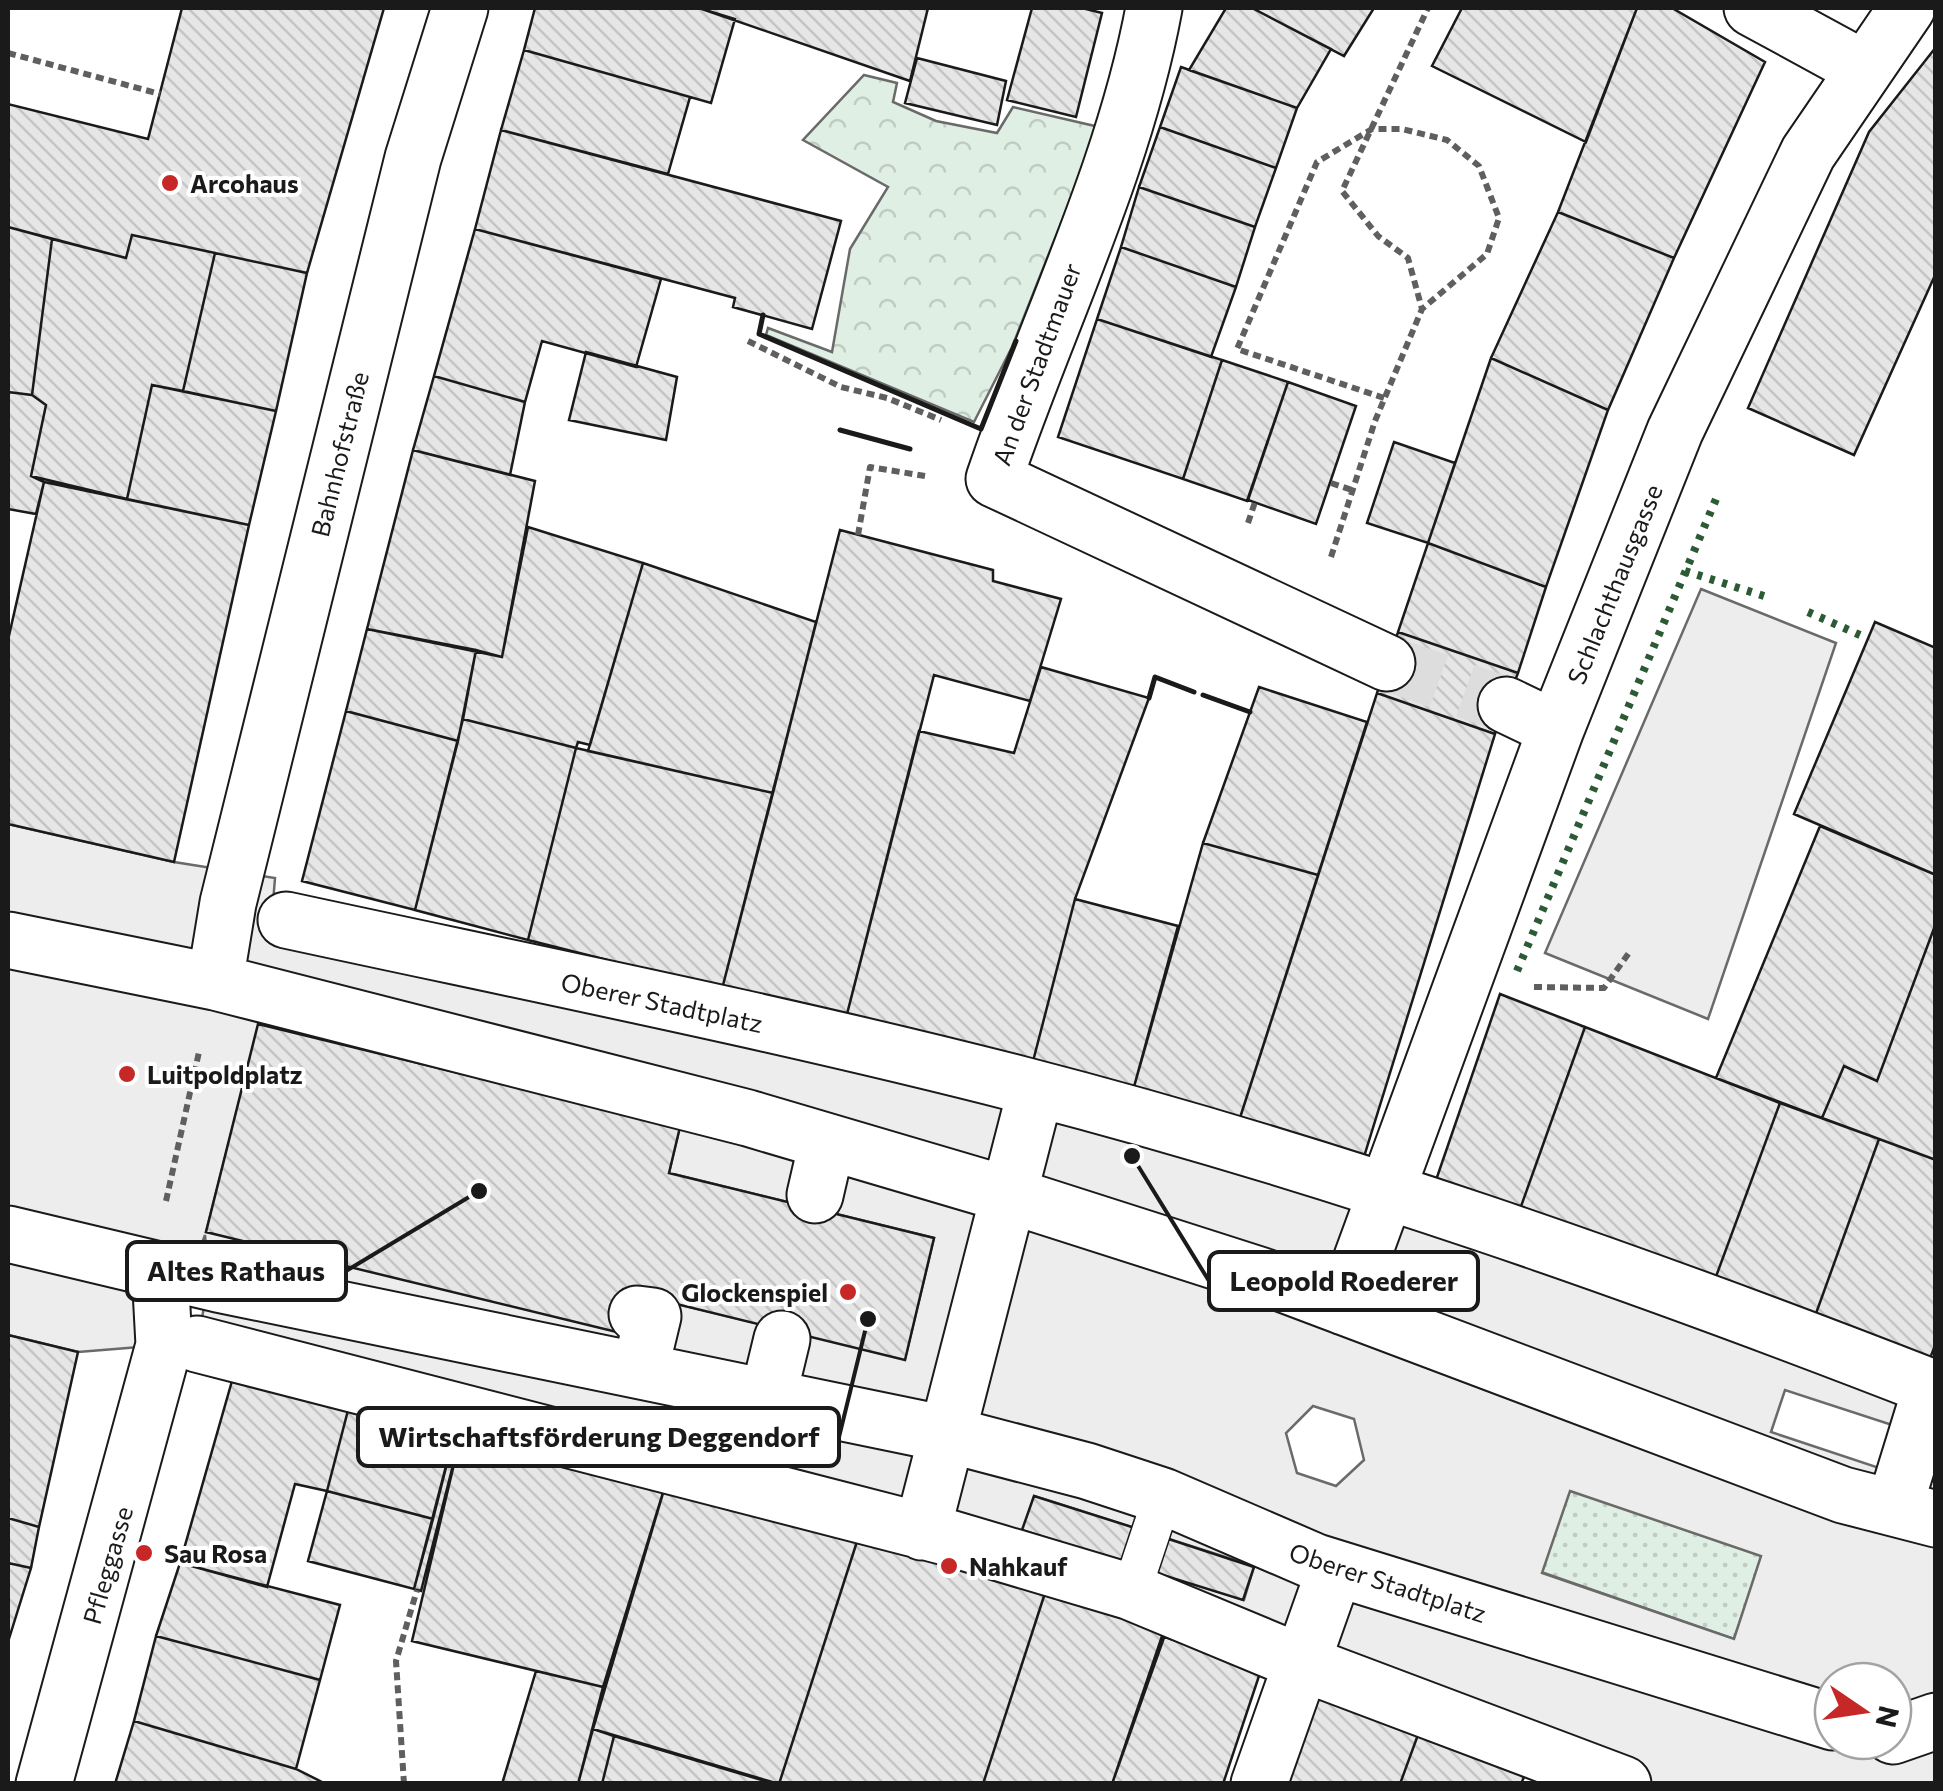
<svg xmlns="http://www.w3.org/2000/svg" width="1943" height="1791" font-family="Commissioner,sans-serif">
<defs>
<pattern id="forest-crowns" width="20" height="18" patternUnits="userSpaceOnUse" patternTransform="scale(2.5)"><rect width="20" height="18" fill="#e0efe3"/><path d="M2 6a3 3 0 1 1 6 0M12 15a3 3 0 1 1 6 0" fill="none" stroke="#c0ccc2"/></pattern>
<pattern id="park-dots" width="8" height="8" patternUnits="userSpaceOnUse" patternTransform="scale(2.5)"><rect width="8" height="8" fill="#e0efe3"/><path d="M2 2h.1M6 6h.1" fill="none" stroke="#c0ccc2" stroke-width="1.8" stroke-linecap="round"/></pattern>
<pattern id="building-back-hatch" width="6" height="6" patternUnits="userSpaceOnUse" patternTransform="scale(2.5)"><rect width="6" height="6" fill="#e6e6e6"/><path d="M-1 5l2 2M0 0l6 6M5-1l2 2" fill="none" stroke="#c5c5c5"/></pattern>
</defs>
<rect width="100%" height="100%" fill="#fff"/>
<path fill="url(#forest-crowns)" stroke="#6a6a6a" stroke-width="2.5" d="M864 75 897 83 893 102 936 121 997 133 1013 107 1099 127 1012 347 974 422 766 335 768 328 832 352 850 249 888 187 803 140Z"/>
<path fill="url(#park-dots)" stroke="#6a6a6a" stroke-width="2.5" d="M1570 1490 1762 1556 1734 1639 1541 1572Z"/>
<path fill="#ededed" stroke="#6a6a6a" stroke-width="2.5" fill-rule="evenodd" d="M1701 589 1836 643 1708 1019 1545 953Z
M8 824 174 862 275 878 272 915 767 1025 1935 1389V1439L1785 1390 1771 1432 1903 1476 1935 1457V1783H1623L1302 1663 197 1344 209 1281 205 1235 164 1345 78 1352 8 1335ZM259 1024 680 1126 669 1173 934 1238 905 1359 640 1295 206 1232ZM1313 1406 1354 1419 1364 1460 1336 1486 1297 1473 1286 1433ZM1570 1491 1761 1556 1734 1639 1542 1573ZM1034 1496 1254 1566 1244 1600 1023 1530ZM1833 1681H1893V1741H1833Z"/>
<path fill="url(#building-back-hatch)" stroke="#1a1a1a" stroke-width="2.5" d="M182 8H384L307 273 132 235 126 258 8 227V104L148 139Z
M535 8H699L735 19 711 103 524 50Z
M699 8H928L910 81Z
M1032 8H1082L1102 13 1076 117 1007 100Z
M1226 8H1252L1331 49 1297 108 1189 70Z
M1252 8H1374L1344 56Z
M1462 8H1637L1586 142 1432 66Z
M1637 8H1672L1765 62 1674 258 1558 212Z
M1936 47V273L1854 455 1748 408 1869 132Z
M524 50 690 97 668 174 501 130Z
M917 58 1006 81 997 125 905 103Z
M1181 67 1297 108 1276 168 1160 127Z
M1160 127 1276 168 1255 227 1139 187Z
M501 130 841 221 812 329 733 307 735 298 475 229Z
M1139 187 1255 227 1236 287 1121 247Z
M1558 212 1674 258 1608 410 1491 358Z
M8 227 52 239 32 395 8 392Z
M475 229 661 279 636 367 542 341 525 402 434 376Z
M132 235 215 253 183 391 152 385 127 499 31 476 46 405 32 395 52 239 126 258Z
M1121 247 1236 287 1211 357 1097 319Z
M215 253 307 273 276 411 183 391Z
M1097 319 1222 360 1183 479 1058 437Z
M586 352 677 377 666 440 569 420Z
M1491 358 1608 410 1546 587 1428 543Z
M1222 360 1288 382 1247 501 1183 479Z
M434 376 525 402 510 475 413 450Z
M1288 382 1356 406 1316 524 1248 500Z
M152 385 276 411 249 525 127 499Z
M8 392 32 395 46 405 31 476 44 482 36 514 8 509Z
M1394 442 1455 463 1428 543 1367 523Z
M413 450 535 481 502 657 367 629Z
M44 482 249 525 174 862 8 824V640Z
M528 527 643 563 590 745 578 742 576 748 463 719 476 650 502 657Z
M840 530 993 570V581L1061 599 1030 701 934 675 845 1022 722 989Z
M1428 543 1546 587 1518 673 1398 632Z
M643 563 816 622 773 793 588 751Z
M1875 622 1936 648V875L1794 814Z
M367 629 476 650 458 741 346 711Z
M1398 632 1518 673 1495 734 1377 693Z
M1041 667 1149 698 1075 899 1031 1069 845 1022 919 731 1014 753Z
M1259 687 1367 722 1318 875 1203 843Z
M1377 693 1495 734 1363 1160 1238 1124Z
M346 711 458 741 415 910 302 881Z
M463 719 576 748 528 940 415 910Z
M576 748 773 793 722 989 528 940Z
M1820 826 1936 875V923L1877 1081 1844 1066 1822 1118 1716 1078Z
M1203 843 1318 875 1238 1124 1132 1094Z
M1075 899 1178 926 1132 1094 1031 1069Z
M1936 923V1160L1822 1118 1844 1066 1877 1081Z
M1500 994 1585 1027 1519 1212 1435 1183Z
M258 1024 680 1127 669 1173 934 1238 905 1360 640 1295 629 1335 206 1232Z
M1585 1027 1780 1103 1714 1282 1519 1212Z
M1780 1103 1879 1139 1814 1319 1714 1282Z
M1879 1139 1936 1160V1343L1929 1361 1814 1319Z
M8 1335 78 1352 39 1527 8 1518Z
M236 1367 352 1395 327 1491 295 1484 267 1587 180 1563Z
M352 1395 459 1416 433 1519 327 1491Z
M459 1416 465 1418 421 1591 414 1589Z
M465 1418 669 1473 603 1687 412 1641Z
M669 1473 862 1526 779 1784 593 1729Z
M327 1491 433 1519 414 1589 308 1561Z
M1034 1496 1135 1528 1124 1563 1022 1530Z
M8 1518 39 1527 31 1568 8 1563Z
M862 1526 1045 1593 983 1784H779Z
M1135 1528 1254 1567 1243 1600 1124 1563Z
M8 1563 31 1568 8 1642Z
M180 1563 340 1605 320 1680 156 1636Z
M1045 1593 1166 1632 1112 1784H983Z
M156 1636 320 1680 296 1769 134 1721Z
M1162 1636 1261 1670 1223 1784H1112Z
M536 1671 603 1687 578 1784H502Z
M1316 1695 1419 1732 1400 1784H1285Z
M134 1721 296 1769 326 1784H115Z
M593 1729 614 1736 602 1784H578Z
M1419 1732 1527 1770 1521 1784H1400Z
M614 1736 775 1784H602Z"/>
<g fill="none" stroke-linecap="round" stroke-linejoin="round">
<path stroke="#ddd" stroke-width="55" stroke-dasharray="55 28" stroke-linecap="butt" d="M1387 663 1506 705"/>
<g stroke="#1a1a1a" stroke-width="41">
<path id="lane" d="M1131 1592 1163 1496"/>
</g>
<g stroke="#1a1a1a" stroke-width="59">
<path id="street" d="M1154 8C1124 170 1047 323 994 479L1387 663
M1752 8 1864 69
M1506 705 1556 729
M286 920C531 973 777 1022 1019 1084 1330 1164 1636 1272 1936 1389
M8 940 215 982 748 1118 1012 1196 1265 1277 1843 1495 1936 1519
M215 982 228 903 413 158 460 8
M815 1195 827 1143
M8 1234 218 1284 946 1434 1087 1471 1163 1496 1316 1562 1833 1722
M1344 1307 1556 729 1675 431 1808 153 1907 8
M637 1314 653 1316 640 1370
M197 1344 946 1537 1131 1592 1302 1663 1623 1784
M768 1397 782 1339
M1894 1508 1931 1388
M922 1532 1036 1089
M1893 1736 1936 1721
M44 1784 164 1345 160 1271
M1259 1784 1335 1569"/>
</g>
<path stroke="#5f5f5f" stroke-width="6" stroke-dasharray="8 5" stroke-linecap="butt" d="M8 53 160 94
M748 341 841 387 887 398 941 420
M1384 398 1237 349 1317 162 1372 129H1402L1447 140 1479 166 1499 218 1487 254 1422 309
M1331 483 1352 490
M1248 523 1255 502
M858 535 870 467 925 476
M1331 557 1375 421 1422 309 1408 258 1378 236 1342 191 1428 8
M1534 987 1604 988 1631 950
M166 1201 199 1052
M404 1784 396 1661 417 1590"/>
<use href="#lane" stroke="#fff" stroke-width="38"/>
<use href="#street" stroke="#fff" stroke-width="55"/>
<path stroke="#2b5a34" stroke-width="8" stroke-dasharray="5 8" stroke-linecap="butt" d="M1685 571 1764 596
M1808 612 1860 635
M1517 971 1716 499"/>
<path stroke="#1a1a1a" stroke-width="5" d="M763 315 759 334 981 429 1016 341
M840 430 910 449
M1203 695 1250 712
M1149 698 1155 677 1194 692"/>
</g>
<g fill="#c62828" stroke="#fff" stroke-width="4">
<circle cx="170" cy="183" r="10"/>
<circle cx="127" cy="1074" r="10"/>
<circle cx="848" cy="1292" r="10"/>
<circle cx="144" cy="1553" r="10"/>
<circle cx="949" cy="1566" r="10"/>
</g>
<g text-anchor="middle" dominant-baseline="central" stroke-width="8" stroke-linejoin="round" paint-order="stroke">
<g font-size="25" font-weight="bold" fill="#1a1a1a" stroke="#fff" text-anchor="start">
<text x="190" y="183">Arcohaus</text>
<text x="147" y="1074">Luitpoldplatz</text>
<text x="828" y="1292" text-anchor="end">Glockenspiel</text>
<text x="164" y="1553">Sau Rosa</text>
<text x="969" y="1566">Nahkauf</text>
</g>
<g font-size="25" fill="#1a1a1a" stroke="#fff">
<text transform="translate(1036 364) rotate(-70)">An der Stadtmauer</text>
<text transform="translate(339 454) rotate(-76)">Bahnhofstraße</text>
<text transform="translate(1614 584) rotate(-68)">Schlachthausgasse</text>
<text transform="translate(662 1002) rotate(12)">Oberer Stadtplatz</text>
<text transform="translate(107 1565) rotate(-74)">Pfleggasse</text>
<text transform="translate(1388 1582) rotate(18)">Oberer Stadtplatz</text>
</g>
</g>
<path fill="none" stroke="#1a1a1a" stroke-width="4" d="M479 1191L346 1271M1132 1156L1209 1281M868 1319L839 1437"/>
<g fill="#1a1a1a" stroke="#fff" stroke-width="4">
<circle cx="479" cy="1191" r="10"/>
<circle cx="1132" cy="1156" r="10"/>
<circle cx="868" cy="1319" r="10"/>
</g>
<g fill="#fff" stroke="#1a1a1a" stroke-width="4">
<rect x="127" y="1242" width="219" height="58" rx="10"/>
<rect x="1209" y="1252" width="269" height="58" rx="10"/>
<rect x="358" y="1408" width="481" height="58" rx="10"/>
</g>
<g font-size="28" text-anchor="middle" font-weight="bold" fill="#1a1a1a">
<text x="236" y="1281">Altes Rathaus</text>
<text x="1344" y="1291">Leopold Roederer</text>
<text x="599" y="1447">Wirtschaftsförderung Deggendorf</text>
</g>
<rect width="1943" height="1791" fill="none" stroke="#1a1a1a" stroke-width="20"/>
<g transform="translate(1863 1711) rotate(103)"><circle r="48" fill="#ffffff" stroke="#a3a3a3" stroke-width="2.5"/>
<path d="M0-8L18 38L0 25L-18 38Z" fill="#c62828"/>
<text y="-15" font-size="28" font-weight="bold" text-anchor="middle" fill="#1a1a1a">N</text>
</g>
</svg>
